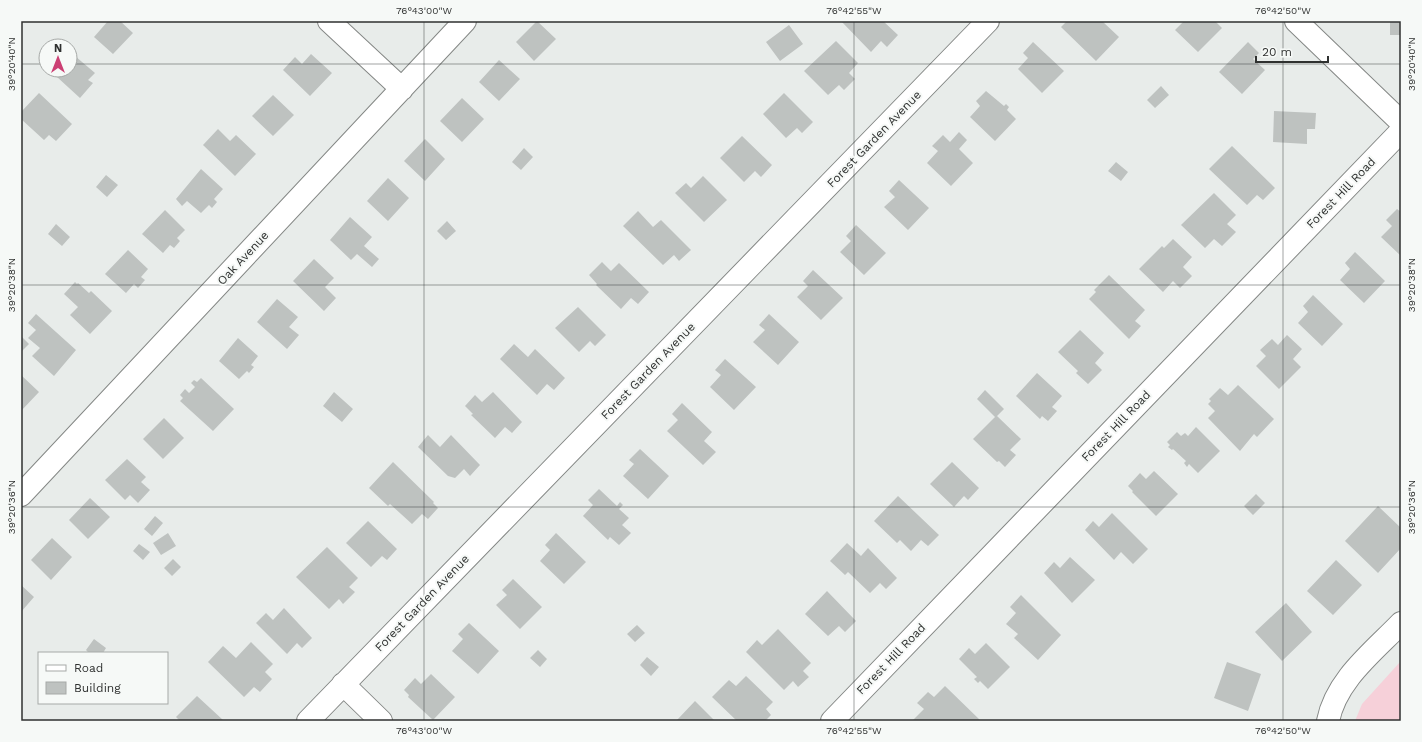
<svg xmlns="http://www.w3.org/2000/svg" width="1422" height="742" font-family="'Work Sans',sans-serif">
<rect width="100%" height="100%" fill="#e8ecea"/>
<path fill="#f6d0d9" d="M1401 661V721H1355L1362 704Z"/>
<path fill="#bec2c0" d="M108 21H120L133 33 113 54 94 37Z
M537 21 556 39 534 61 516 42Z
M841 21H883L898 35 887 47 881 41 871 52Z
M1067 21H1102L1119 37 1096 61 1061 27Z
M1184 21H1215L1222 28 1198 52 1175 30Z
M1390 21H1401V35H1390Z
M789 25 803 44 780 61 766 42Z
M836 41 858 63 849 73 855 79 844 90 839 85 828 95 804 71Z
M1033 42 1064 71 1042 93 1018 69 1028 58 1023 53Z
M1248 42 1259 53 1253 59 1265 70 1242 94 1219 72Z
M311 54 332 73 310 96 283 70 295 57 302 64Z
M75 56 95 73 88 80 93 83 80 98 57 77 63 70H70V62Z
M499 60 520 79 499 101 479 82Z
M1161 86 1169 95 1155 108 1147 100Z
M986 91 1004 106 1006 104 1009 107 1007 110 1016 119 995 141 970 117 980 106 976 101Z
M39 93 72 124 56 141 49 135 44 140 21 119V112Z
M784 93 813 122 802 133 797 128 786 138 763 114Z
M273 95 294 115 273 136 252 116Z
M462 98 484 119 462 142 440 121Z
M1274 111 1316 113 1315 129H1307V144L1273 142Z
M218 129 230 141 236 135 256 154 235 176 203 145Z
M959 132 967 140 959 149 973 163 951 186 927 163 938 151 932 146 943 135 950 142Z
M742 136 772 165 761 177 755 171 744 182 720 158Z
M425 139 445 159 425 181 404 161Z
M1232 146 1275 188 1263 200 1257 195 1247 205 1209 169Z
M524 148 533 157 521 170 512 162Z
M1116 162 1128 172 1121 181 1108 171Z
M201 169 223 189 214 199 217 202 212 208 209 205 201 213 187 201 182 206 176 199Z
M106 175 118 185 107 197 96 187Z
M703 176 727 200 704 222 675 193 686 183 691 188Z
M388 178 409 198 388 221 367 201Z
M899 180 929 208 908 230 884 207 895 197 889 191Z
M1214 193 1236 215 1227 224 1236 232 1222 246 1214 239 1205 248 1181 225Z
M1397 209 1401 212V256L1381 237 1392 226 1386 220Z
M165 210 185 230 177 238 180 241 174 248 170 245 163 253 142 234Z
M638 211 653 227 661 220 691 250 679 261 674 255 663 265 623 226Z
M350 217 372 237 364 246 379 259 372 267 357 254 351 260 330 240Z
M447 221 456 231 446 240 437 231Z
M56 224 70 237 62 246 48 234Z
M856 225 886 253 864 275 840 252 851 241 846 236Z
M1173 239 1192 257 1183 267 1192 276 1180 288 1173 281 1163 292 1139 269 1162 246 1164 248Z
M128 250 148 269 141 277 145 280 138 288 134 284 126 293 105 274Z
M1355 252 1385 281 1364 303 1340 280 1350 269 1345 263Z
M314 259 334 278 325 287 336 298 324 311 293 281Z
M602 262 611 271 619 263 649 292 638 304 631 298 621 309 596 285 597 284 589 275Z
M813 270 843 298 821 320 797 297 808 286 803 281Z
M1109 275 1145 310 1135 321 1141 326 1129 339 1089 299 1096 292 1094 290Z
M75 282 77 284 78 283 89 293 91 291 112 311 90 334 70 315 78 307 64 294Z
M1313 295 1343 324 1322 346 1298 323 1308 312 1303 306Z
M277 299 298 317 289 327 299 335 287 349 257 322Z
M578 307 606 335 595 346 590 341 579 352 555 328Z
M36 314 76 350 54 376 32 356 40 348 28 338 36 330 28 323Z
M769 314 799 342 778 365 753 342 765 330 759 325Z
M1080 330 1104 353 1095 363 1102 370 1088 384 1076 373 1078 371 1058 352Z
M1287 335 1302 349 1293 359 1301 367 1279 389 1256 366 1266 356 1260 350 1272 339 1278 345Z
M21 336 29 344 21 352Z
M238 338 258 356 251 365 254 367 249 373 247 371 239 379 219 361Z
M514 344 528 357 535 349 565 378 554 390 547 384 537 395 500 359Z
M725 359 756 387 734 410 710 387 721 375 715 370Z
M1037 373 1062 396 1052 407 1057 411 1048 421 1042 416 1040 419 1016 396Z
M21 375 39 392 21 411Z
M201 378 234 409 213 431 180 401 183 398 180 395 185 389 189 393 195 387 191 383 194 380 197 382Z
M1238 385 1274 419 1257 437 1254 434 1240 451 1208 418 1215 411 1208 404 1211 401 1209 399 1220 388 1228 395Z
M985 390 1004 409 997 416 1021 439 1010 450 1016 455 1005 467 999 461 997 462 973 439 995 417 977 399Z
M334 392 353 409 342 422 323 406Z
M493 392 522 422 512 433 505 427 495 438 471 415 473 414 465 406 475 395 482 402Z
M682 403 712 432 704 441 716 452 703 465 667 431 678 420 672 414Z
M164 418 184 438 163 459 143 439Z
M1196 427 1220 451 1198 473 1189 464 1187 467 1184 463 1186 461 1173 449 1172 450 1168 447 1170 445 1167 442 1177 432 1181 436 1185 433 1188 436Z
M428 435 440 447 451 435 480 465 470 476 464 469 455 478 448 476 418 447Z
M640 449 669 476 648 499 623 476 634 464 629 460Z
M127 459 146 477 141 482 150 490 138 503 130 495 125 500 105 480Z
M393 462 434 502 433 503 438 508 428 519 422 514 412 524 390 504 388 506 369 488Z
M952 462 979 488 968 500 964 496 954 507 930 484Z
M1154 471 1178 494 1156 516 1132 492 1133 491 1128 486 1140 473 1146 479Z
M599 489 617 506 620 502 623 505 619 509 629 518 622 525 631 533 619 545 610 537 608 540 583 516 593 505 588 500Z
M1256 494 1265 503 1253 515 1244 506Z
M898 496 939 535 928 546 921 540 911 551 900 540 897 543 874 521Z
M90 498 110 517 88 539 69 520Z
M1378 506 1401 528V548L1378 573 1345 541Z
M1112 513 1148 549 1133 564 1121 552 1114 560 1085 530 1093 521 1099 527Z
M155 516 163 523 152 536 144 529Z
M368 521 397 549 387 560 382 556 371 567 346 543Z
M168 533 176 546 161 555 153 543Z
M556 533 586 562 564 584 540 561 550 550 545 545Z
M52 538 72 557 51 580 31 560Z
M847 543 861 556 868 548 897 578 886 589 880 583 870 593 848 572 845 575 830 561Z
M139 544 150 552 143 560 133 551Z
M327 547 358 578 349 587 355 592 343 604 339 599 329 609 296 577Z
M1070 557 1095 580 1072 603 1044 573 1054 562 1060 568Z
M173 559 181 567 172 576 164 568Z
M1336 560 1362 585 1333 615 1307 591Z
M513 579 542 607 520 629 496 605 507 595 502 590Z
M21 585 34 597 21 612Z
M827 591 856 621 845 632 839 626 828 636 805 614Z
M1021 595 1061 635 1038 660 1014 638 1018 634 1006 624 1016 613 1010 607Z
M1286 603 1312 632 1282 661 1255 632Z
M284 608 312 638 302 648 297 643 287 654 256 623 266 613 273 620Z
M469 623 499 651 478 674 452 651 463 639 458 634Z
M637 625 645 633 635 642 627 634Z
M778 629 811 663 803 671 809 677 798 687 793 681 784 690 746 652 757 640 762 645Z
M94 639 106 648 103 653H89L86 650Z
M251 642 273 664 265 672 272 679 260 692 254 687 244 697 208 662 223 646 236 658Z
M986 643 1010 667 988 689 980 681 978 683 974 679 977 677 959 659 969 648 975 654Z
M538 650 547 659 540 667 530 658Z
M647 657 659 667 651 676 640 665Z
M1227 662 1261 674 1248 711 1214 698Z
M431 674 455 697 433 720 408 697 409 695 404 690 415 678 421 684Z
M746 676 773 702 766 709 771 715 765 721H737L712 697 729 680 736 686Z
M945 686 981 721H912L924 709 917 703 928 692 934 697Z
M197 696 223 720 180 721 176 717Z
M695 701 715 721 677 720Z"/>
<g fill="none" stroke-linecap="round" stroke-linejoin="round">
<g stroke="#848785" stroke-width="24">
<path id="minor" d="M329 21 402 89
M1296 21 1401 122
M21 495 465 21
M343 684 381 721
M308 721 988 21
M832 721 1401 131
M1328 721C1336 680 1373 652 1401 623"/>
</g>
<use href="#minor" stroke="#fff" stroke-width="22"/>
</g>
<path fill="none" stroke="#2f3130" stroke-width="1" stroke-opacity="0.45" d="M424 21V721M854 21V721M1283 21V721M21 64H46M70 64H1401M21 285H1401M21 507H1401"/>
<g text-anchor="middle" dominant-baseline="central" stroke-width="4" stroke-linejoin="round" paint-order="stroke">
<g font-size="12" fill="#2f3130" stroke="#f6f9f7">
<text transform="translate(874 139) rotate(-46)">Forest Garden Avenue</text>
<text transform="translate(1341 193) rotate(-46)">Forest Hill Road</text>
<text transform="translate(243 258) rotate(-47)">Oak Avenue</text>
<text transform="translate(648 371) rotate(-46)">Forest Garden Avenue</text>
<text transform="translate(1116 426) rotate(-46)">Forest Hill Road</text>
<text transform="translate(422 603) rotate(-46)">Forest Garden Avenue</text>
<text transform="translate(891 659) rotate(-46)">Forest Hill Road</text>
</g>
</g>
<rect width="1422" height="742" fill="none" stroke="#f6f9f7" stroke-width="44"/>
<rect x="38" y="652" width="130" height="52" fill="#f6f9f7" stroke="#a6a9a7"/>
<rect x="46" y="665" width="20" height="6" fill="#ffffff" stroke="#a6a9a7"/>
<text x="74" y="672" font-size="12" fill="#2f3130">Road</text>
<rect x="46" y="682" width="20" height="12" fill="#bec2c0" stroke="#a6a9a7"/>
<text x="74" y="692" font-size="12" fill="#2f3130">Building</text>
<g transform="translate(58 58)"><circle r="19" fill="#f6f9f7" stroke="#a6a9a7"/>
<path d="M0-3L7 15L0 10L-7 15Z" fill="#cb3f73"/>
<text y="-6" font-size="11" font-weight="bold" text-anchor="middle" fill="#2f3130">N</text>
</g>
<path d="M1256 56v6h72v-6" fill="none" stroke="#2f3130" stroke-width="2"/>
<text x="1262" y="56" font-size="12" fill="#2f3130" stroke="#f6f9f7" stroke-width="3" paint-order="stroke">20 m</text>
<rect x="22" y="22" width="1378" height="698" fill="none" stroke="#2f3130" stroke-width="1.5"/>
<g font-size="10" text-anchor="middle" fill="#2f3130">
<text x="424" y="14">76°43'00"W</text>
<text x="854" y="14">76°42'55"W</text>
<text x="1283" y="14">76°42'50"W</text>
<text transform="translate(11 64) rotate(-90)" y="4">39°20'40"N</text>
<text transform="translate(1411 64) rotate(-90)" y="4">39°20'40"N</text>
<text transform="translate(11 285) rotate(-90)" y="4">39°20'38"N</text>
<text transform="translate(1411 285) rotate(-90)" y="4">39°20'38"N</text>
<text transform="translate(11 507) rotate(-90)" y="4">39°20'36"N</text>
<text transform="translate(1411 507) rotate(-90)" y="4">39°20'36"N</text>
<text x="424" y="734">76°43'00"W</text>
<text x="854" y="734">76°42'55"W</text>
<text x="1283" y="734">76°42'50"W</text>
</g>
</svg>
